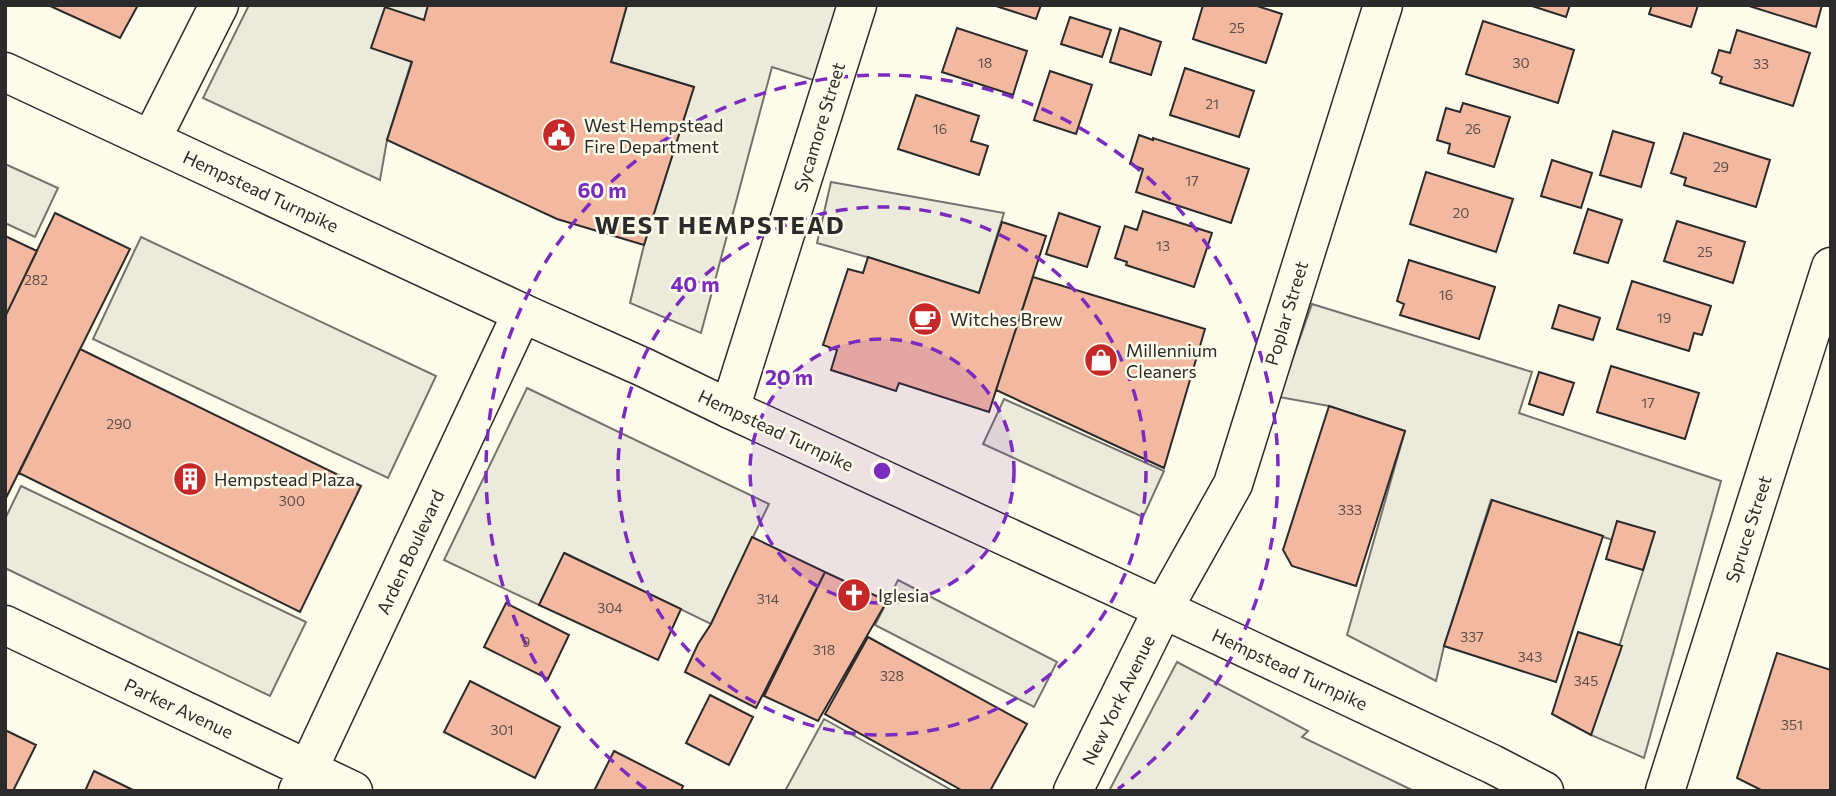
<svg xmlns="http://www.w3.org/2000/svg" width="1836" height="796" font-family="Commissioner,sans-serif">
<rect width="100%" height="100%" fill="#fdfbea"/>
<path fill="#eceadb" stroke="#74746e" stroke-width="2" d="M249 5H429L387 140 380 180 203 98Z
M627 5H853L826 84 772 67 701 333 630 303 644 245 694 87 611 62Z
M5 164 58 188 35 237 5 223Z
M831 182 1004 213 979 293 874 259 817 243Z
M141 237 436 376 388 478 93 339Z
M1312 304 1532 372 1519 413 1721 481 1644 758 1591 735 1649 552 1491 500 1444 646 1436 681 1347 635 1405 431 1329 406 1279 397Z
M527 388 769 504 711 624 565 553 539 605 444 560Z
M1004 399 1164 471 1143 517 983 444Z
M21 486 306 622 270 696 5 568V519Z
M898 580 1057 662 1034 707 875 625Z
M1177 662 1308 731 1302 737 1414 791H1109Z
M824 719 953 791H785Z"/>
<path fill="#f2b8a0" stroke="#2b2b2b" stroke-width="2" d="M48 5H138L120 38Z
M428 5H627L611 62 694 87 644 245 557 219 387 140 412 62 371 48 385 7 424 20Z
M993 5H1041L1036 19Z
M1203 5H1254L1282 14 1266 63 1193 39Z
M1529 5H1570L1566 17Z
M1652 5H1698L1691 27 1649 14Z
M1746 5H1822L1816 27Z
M1070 17 1111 30 1102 57 1061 44Z
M1483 21 1574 50 1558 103 1466 74Z
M957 28 1027 51 1013 95 942 72Z
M1120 28 1161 42 1151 75 1110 62Z
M1737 30 1810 53 1793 106 1720 83 1722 77 1712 73 1719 50 1730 53Z
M1185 68 1254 91 1239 137 1170 115Z
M1050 71 1092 85 1076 134 1034 120Z
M916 95 979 116 971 141 988 146 979 175 898 149Z
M1463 103 1510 117 1494 167 1448 153 1450 144 1437 140 1446 108 1460 112Z
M1613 131 1654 143 1641 187 1600 175Z
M1684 133 1770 160 1756 207 1684 185 1686 178 1671 173Z
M1139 135 1153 140V138L1249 169 1231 223 1136 192 1143 169 1130 164Z
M1552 160 1592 173 1581 208 1541 196Z
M1426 172 1513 199 1496 252 1410 224Z
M1588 209 1622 220 1608 263 1574 253Z
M1143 211 1212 233 1194 287 1126 265 1127 262 1115 258 1125 226 1137 230Z
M55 213 130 249 5 500V317Z
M1059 213 1100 227 1087 267 1046 254Z
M1677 221 1745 242 1733 283 1664 261Z
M1002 222 1046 236 989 412 899 383 896 391 831 370 837 350 823 345 848 269 863 273 868 257 979 293Z
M5 236 37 251 5 317Z
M1409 260 1495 287 1479 339 1400 315 1404 304 1397 301Z
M1033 277 1205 329 1164 468 996 390Z
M1632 281 1711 306 1702 335 1694 333 1689 351 1617 329Z
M1559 305 1600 318 1593 340 1552 328Z
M80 349 361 486 300 612 19 473Z
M1611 366 1699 393 1685 439 1597 412Z
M1539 372 1574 383 1563 415 1529 404Z
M1329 406 1405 431 1356 586 1292 566 1283 550Z
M1492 500 1603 536 1556 682 1444 646Z
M1617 521 1655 532 1643 570 1606 559Z
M752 537 825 572 756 708 685 672 698 644 711 624Z
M564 553 681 609 658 660 539 605Z
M825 572 887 601 818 721 764 696Z
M506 603 569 635 548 679 484 647Z
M1578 632 1622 646 1591 735 1552 714Z
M868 637 1027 724 990 791H963L825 714Z
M1777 653 1831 670V791H1763L1737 778Z
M470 681 560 727 535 778 444 732Z
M710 695 753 717 729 765 686 743Z
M5 730 36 745 13 791H5Z
M614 751 683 786 681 791H594Z
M94 771 135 791H85Z"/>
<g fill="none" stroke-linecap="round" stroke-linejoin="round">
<g stroke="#2b2b2b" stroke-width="41">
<path id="minor" d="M151 140 219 5
M730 409 857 5
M5 625 353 791
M298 791 522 313
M1073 791 1163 609 1233 484 1383 5
M1665 791 1831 267"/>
</g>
<g stroke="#2b2b2b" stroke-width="41">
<path id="primary" d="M5 72 522 313 643 367 730 409 1163 609 1492 764 1544 791"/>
</g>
<use href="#minor" stroke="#fdfbea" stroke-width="38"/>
<use href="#primary" stroke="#fdfbea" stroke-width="38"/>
</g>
<circle cx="882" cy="471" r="132" fill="#7b2cbf" fill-opacity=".12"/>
<g fill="none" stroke="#7b2cbf" stroke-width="3.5" stroke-dasharray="12 9">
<circle cx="882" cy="471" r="132"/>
<circle cx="882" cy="471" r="264"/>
<path d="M646 789A396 396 0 1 1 1118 789"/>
</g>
<defs>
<g id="civic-disc" transform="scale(1.75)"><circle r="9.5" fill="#c62828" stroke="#fdfbea"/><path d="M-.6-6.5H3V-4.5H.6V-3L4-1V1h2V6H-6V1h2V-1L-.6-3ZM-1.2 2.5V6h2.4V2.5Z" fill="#fff"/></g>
<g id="cafe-disc" transform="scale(1.75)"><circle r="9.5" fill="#c62828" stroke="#fdfbea"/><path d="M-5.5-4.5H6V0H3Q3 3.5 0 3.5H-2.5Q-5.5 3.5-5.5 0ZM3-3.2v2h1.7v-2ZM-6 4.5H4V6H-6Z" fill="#fff"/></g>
<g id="shop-disc" transform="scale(1.75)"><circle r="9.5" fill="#c62828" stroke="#fdfbea"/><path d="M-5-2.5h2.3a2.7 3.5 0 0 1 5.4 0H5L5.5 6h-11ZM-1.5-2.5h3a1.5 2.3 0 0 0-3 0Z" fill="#fff"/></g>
<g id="building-disc" transform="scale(1.75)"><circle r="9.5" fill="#c62828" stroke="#fdfbea"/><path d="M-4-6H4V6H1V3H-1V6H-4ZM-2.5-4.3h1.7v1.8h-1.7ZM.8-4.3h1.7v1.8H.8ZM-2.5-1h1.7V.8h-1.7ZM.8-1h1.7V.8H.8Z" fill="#fff"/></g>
<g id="church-disc" transform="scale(1.75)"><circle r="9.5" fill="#c62828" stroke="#fdfbea"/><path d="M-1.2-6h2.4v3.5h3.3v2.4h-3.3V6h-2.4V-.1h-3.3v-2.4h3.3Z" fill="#fff"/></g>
</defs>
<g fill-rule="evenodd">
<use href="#civic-disc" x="559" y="135"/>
<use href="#cafe-disc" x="925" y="319"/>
<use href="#shop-disc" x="1101" y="360"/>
<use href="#building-disc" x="190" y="479"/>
<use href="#church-disc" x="854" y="595"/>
</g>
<g text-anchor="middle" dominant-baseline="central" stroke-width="5" stroke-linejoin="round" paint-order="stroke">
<g font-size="14" fill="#5d4e48">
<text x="1237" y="27">25</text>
<text x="985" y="62">18</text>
<text x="1521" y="62">30</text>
<text x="1761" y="63">33</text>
<text x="1212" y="103">21</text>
<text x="940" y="128">16</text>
<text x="1473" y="128">26</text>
<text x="1721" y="166">29</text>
<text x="1192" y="180">17</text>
<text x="1461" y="212">20</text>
<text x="1163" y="245">13</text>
<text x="1705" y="251">25</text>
<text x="36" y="279">282</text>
<text x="1446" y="294">16</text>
<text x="1664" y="317">19</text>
<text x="1648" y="402">17</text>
<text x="119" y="423">290</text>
<text x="292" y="500">300</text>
<text x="1350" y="509">333</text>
<text x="768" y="598">314</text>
<text x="610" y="607">304</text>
<text x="1472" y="636">337</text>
<text x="526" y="641">9</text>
<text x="824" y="649">318</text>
<text x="1530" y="656">343</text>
<text x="892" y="675">328</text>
<text x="1586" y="680">345</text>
<text x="1792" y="724">351</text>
<text x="502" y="729">301</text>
</g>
<g font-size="18" fill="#2b2b2b" stroke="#fdfbea" text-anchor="start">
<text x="584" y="125">West Hempstead<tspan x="584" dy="21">Fire Department</tspan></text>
<text x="950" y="319">Witches Brew</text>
<text x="1126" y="350">Millennium<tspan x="1126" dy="21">Cleaners</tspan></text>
<text x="214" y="479">Hempstead Plaza</text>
<text x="878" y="595">Iglesia</text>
</g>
<g font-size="18" fill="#2b2b2b" stroke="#fdfbea">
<text transform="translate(819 127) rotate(-73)">Sycamore Street</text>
<text transform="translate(261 191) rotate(25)">Hempstead Turnpike</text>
<text transform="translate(1286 313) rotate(-73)">Poplar Street</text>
<text transform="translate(776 430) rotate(25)">Hempstead Turnpike</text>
<text transform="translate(1748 529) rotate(-72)">Spruce Street</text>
<text transform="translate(410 552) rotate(-65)">Arden Boulevard</text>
<text transform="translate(1290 669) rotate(25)">Hempstead Turnpike</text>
<text transform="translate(1118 700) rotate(-64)">New York Avenue</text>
<text transform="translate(179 708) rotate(25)">Parker Avenue</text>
</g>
<g font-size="24" font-weight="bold" letter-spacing="2" fill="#2b2b2b" stroke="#fdfbea">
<text x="720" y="224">WEST HEMPSTEAD</text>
</g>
</g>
<circle cx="882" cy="471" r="10" fill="#7b2cbf" stroke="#fdfbea" stroke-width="3.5"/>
<g font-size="21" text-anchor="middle" font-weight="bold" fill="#7b2cbf" stroke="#fdfbea" stroke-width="5" stroke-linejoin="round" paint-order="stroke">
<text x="602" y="198">60 m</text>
<text x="695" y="292">40 m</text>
<text x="789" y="385">20 m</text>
</g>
<rect width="1836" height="796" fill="none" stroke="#2b2b2b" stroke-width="14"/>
</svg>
